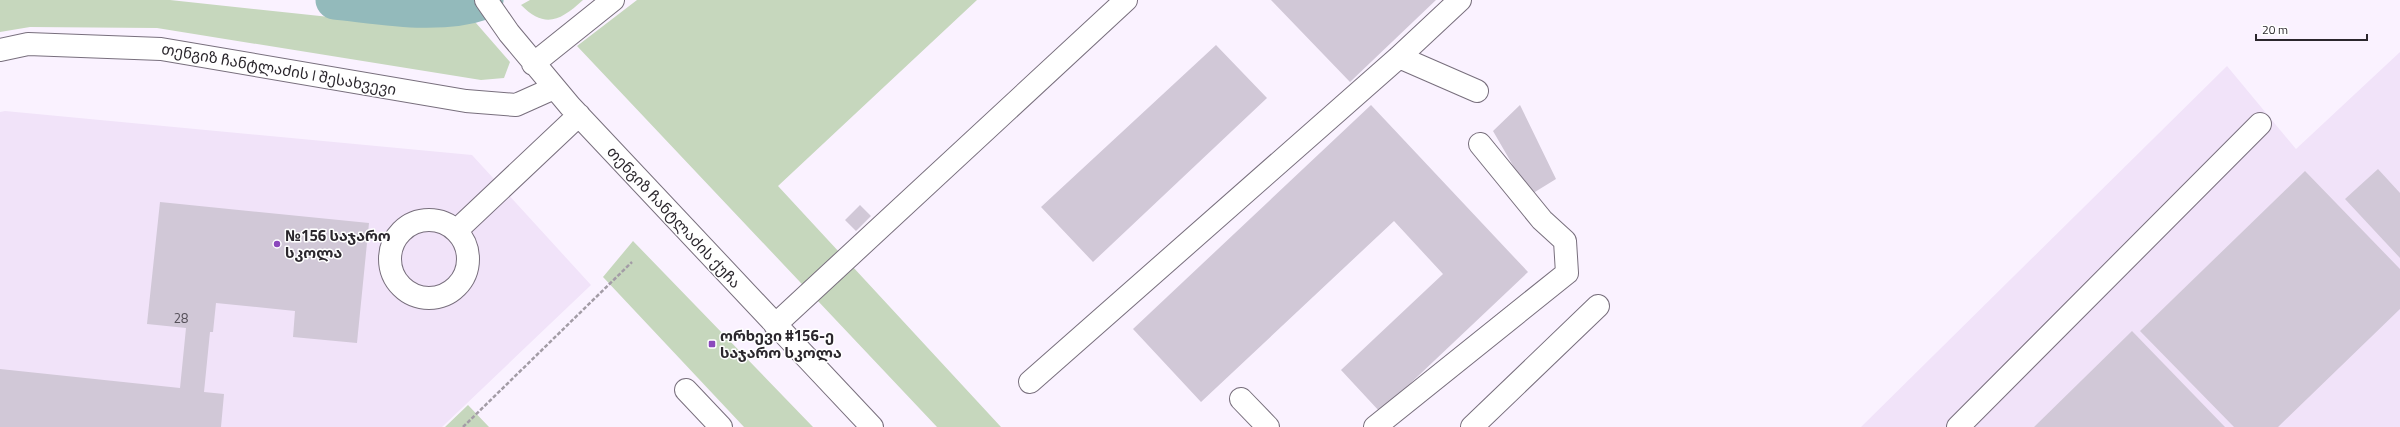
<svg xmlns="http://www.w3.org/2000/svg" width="2400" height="427" font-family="'Titillium Web','Noto Sans Georgian',sans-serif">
<rect width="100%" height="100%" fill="#faf2ff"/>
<path fill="#f1e3f9" d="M2400 52V427H1861L2227 66 2296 149Z
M5 111 472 155 591 285 442 427H0V112Z"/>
<path fill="#c6d7bd" d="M0 0H170L405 25 476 23 510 62 504 78 481 80 157 28 30 27 0 32Z
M530 0H583C560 21 545 29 521 5Z
M637 0H977L778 186 1001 427H937L577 46Z
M633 241 813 427H744L603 277Z
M468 405 489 427H445Z"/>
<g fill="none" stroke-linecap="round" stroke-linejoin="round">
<path stroke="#93babb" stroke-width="39" d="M335 0C383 5 438 16 484 0"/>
</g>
<path fill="#d1c8d7" d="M1271 0H1436L1350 82Z
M1216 45 1267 98 1093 262 1041 207Z
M1371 105 1528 272 1380 412 1341 370 1443 274 1394 221 1201 402 1133 329Z
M1520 105 1556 179 1530 195 1493 131Z
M2378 169 2400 193V258L2345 199Z
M2305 171 2400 269V309L2278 427H2234L2140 331Z
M160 202 369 223 357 343 293 337 295 311 216 303 213 332H210L204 392 224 394 221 427H0V369L180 388 186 328 147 324Z
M860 205 871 216 856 231 845 220Z
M2132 331 2225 427H2034Z"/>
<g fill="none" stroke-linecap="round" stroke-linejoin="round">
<g stroke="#786f7d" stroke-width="24">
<path id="minor" d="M486 0 509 33 570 106 872 427
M0 50 28 44 161 49 466 101 516 105 554 88
M1399 57 1477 91
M533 64 613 0
M390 259a39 39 0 1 1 78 0a39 39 0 1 1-78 0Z
M456 231 579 115
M775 325 1126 0
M1030 382 1399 57 1460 0
M686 390 721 427
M1241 399 1268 427
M1375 427 1567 273 1565 241 1542 220 1480 144
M1472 427 1598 306
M1958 427 2260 124"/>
</g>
<path stroke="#a39ca6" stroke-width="2.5" stroke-dasharray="4 2" stroke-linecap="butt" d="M463 427 632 262"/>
<use href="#minor" stroke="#fff" stroke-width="22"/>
</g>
<g fill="#8b48bc" stroke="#fff" stroke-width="1.5">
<circle cx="277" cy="244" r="4"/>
<rect x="708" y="340" width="8" height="8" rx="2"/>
</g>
<g text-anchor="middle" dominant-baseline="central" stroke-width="3" stroke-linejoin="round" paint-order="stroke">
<g font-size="13" fill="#544f58">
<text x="181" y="318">28</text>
</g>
<g font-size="15" fill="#2b272d" stroke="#fff">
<text transform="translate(279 69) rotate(10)">თენგიზ ჩანტლაძის I შესახვევი</text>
<text transform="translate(674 217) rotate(47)">თენგიზ ჩანტლაძის ქუჩა</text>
</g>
<g font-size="15" font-weight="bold" fill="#2b272d" stroke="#fff" text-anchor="start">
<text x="285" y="235">№156 საჯარო<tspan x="285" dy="17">სკოლა</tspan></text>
<text x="720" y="335">ორხევი #156-ე<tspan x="720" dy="17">საჯარო სკოლა</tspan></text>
</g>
</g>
<path d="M2256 34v6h111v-6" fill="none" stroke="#2b272d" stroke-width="2"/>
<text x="2262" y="34" font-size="12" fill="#2b272d" stroke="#ffffff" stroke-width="3" paint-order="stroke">20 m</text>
</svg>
